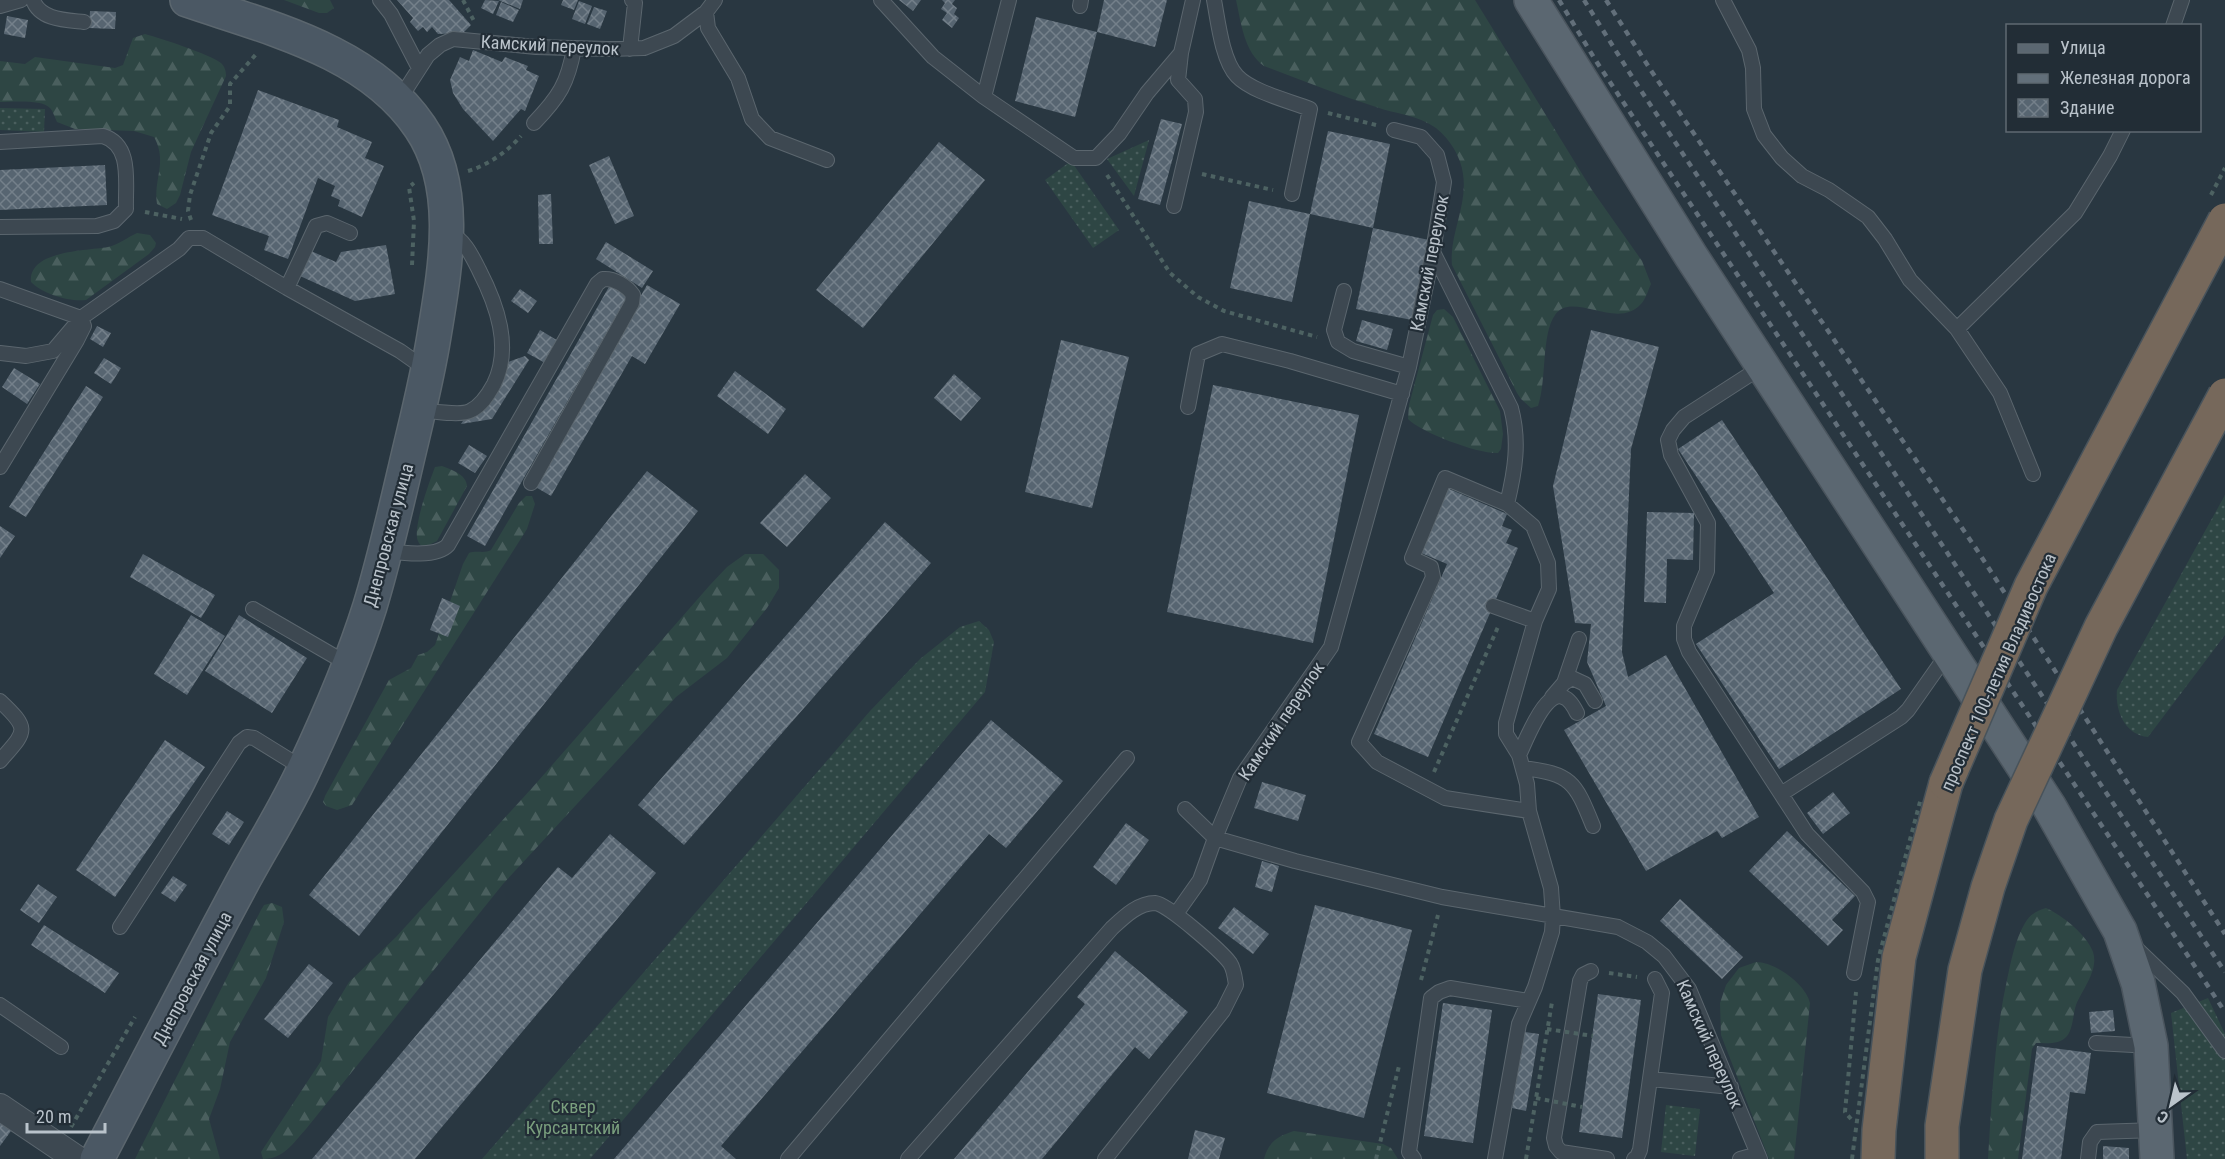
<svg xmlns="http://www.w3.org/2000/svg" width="2225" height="1159" font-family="'Roboto Condensed',sans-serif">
<defs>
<pattern id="grass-dots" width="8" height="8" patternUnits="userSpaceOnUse" patternTransform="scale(1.5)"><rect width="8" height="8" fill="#2e4644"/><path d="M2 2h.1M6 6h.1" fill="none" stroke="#4a5f5e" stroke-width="1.8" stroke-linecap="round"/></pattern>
<pattern id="forest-firs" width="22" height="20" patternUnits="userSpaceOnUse" patternTransform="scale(1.5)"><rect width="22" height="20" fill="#2e4644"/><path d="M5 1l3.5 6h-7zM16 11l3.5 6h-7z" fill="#4a5f5e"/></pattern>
<pattern id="building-cross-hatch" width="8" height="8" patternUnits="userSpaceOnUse" patternTransform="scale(1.5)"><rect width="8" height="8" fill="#576571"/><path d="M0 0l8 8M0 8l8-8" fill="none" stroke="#74808a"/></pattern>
</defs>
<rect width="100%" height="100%" fill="#293741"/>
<path fill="url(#grass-dots)" d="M0 108 45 109 44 132 0 130Z
M1149 140 1134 196 1107 159Z
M1071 161 1119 230 1093 248 1045 180Z
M2225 495V635L2148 737C2125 735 2115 711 2117 690Z
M979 621 989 630 994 642 985 692 590 1159H482L870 711 920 659 960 627Z
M2208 998 2225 1034V1159H2187L2171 1013Z
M1666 1105 1700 1109 1695 1156 1661 1152Z"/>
<path fill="url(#forest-firs)" d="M284 0H330L334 8 327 13H319Z
M1236 0H1475L1592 190 1642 261 1651 284C1648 290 1646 299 1641 304 1617 331 1572 290 1555 315 1541 335 1547 380 1538 406L1531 408 1521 399 1517 393 1452 265C1449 234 1468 206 1463 174 1461 157 1450 139 1436 128 1418 115 1396 114 1376 107 1338 95 1301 80 1264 66 1244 52 1241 22 1236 0Z
M145 34C160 38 209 54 221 63 225 67 226 71 226 76L191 152 180 195 176 203 167 209 157 204C153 179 168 162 154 137L134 131 75 129 57 122C55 118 53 111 50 108 42 99 12 102 0 102V61L25 64 35 57 115 68 123 65 133 38Z
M137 233 150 235 156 243 155 247 149 254 86 300C69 302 43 294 31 282 28 250 87 251 108 247 118 245 128 237 137 233Z
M1444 309 1453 317 1500 411 1503 434 1501 449 1498 453C1478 454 1422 433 1408 419L1409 405 1433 315 1437 310Z
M442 466C452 470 466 474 467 486L437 541 425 547C421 545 420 546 418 541 412 529 430 480 435 467Z
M526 496H532L535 504 527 529 352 805 337 810 326 806 323 802 325 796 389 680 411 668 418 655 427 652 435 645 463 564 469 553C477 550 484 554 491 550L519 503Z
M745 554H763L779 570V588L767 608 727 658 676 697 503 884 306 1129C293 1143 284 1159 263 1159L261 1152 321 1061 328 1017 349 982 396 937 532 788 710 585 727 567Z
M272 903 282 907 284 922 266 978 230 1042 220 1089 209 1119 220 1159H135L261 910 264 905Z
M2046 908C2062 915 2087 935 2093 952 2099 970 2082 990 2076 1005 2073 1014 2073 1029 2067 1036 2060 1045 2046 1043 2036 1043L2032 1049 2018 1159H1988C1992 1099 1994 1039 2007 980 2011 961 2015 940 2025 923 2030 914 2037 911 2046 908Z
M1756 962C1775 962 1806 984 1810 1003L1794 1159H1769L1721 1035 1720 1003 1726 985 1739 968Z
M1294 1131 1383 1144 1391 1148 1398 1159H1264C1268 1142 1278 1136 1294 1131Z"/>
<path fill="url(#building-cross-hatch)" d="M397 0H449L471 25 463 33 438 34 432 27 427 32 423 27 418 31 410 22 413 18Z
M485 0 499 1 493 14 481 8Z
M498 0H523L520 9Z
M563 0H578L574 10 561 5Z
M899 0H921L913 11Z
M942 0H955L952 4 957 8 954 14 959 18 952 28 942 20 947 13 941 9 945 3Z
M1104 0H1167L1155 47 1097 32Z
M579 1 592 6 585 24 572 19Z
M501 2 519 10 513 22 496 15Z
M594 7 607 11 600 29 587 24Z
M90 11 116 12 115 29 89 28Z
M7 16 28 20 25 38 4 34Z
M1036 17 1097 32 1075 117 1015 101Z
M473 50 502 62 505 57 528 66 526 70 539 76 525 111 521 109 493 141 463 109 453 93 450 80 460 57 469 61Z
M258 90 339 120 337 127 372 142 365 158 384 166 362 217 338 206 340 200 331 196 335 186 318 178 288 259 264 250 269 236 212 215Z
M1161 119 1182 124 1160 205 1138 199Z
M1328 131 1390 144 1373 228 1310 214 1292 302 1230 288 1249 201 1310 214Z
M939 142 985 180 863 328 816 290Z
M609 156 634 216 615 224 589 165Z
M105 165 107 205 0 210V170Z
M551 194 553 244H539L538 195Z
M1373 228 1429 240 1412 320 1356 309Z
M606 242 653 271 642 288 596 259Z
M386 245 395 294 355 301 300 276 311 251 336 262 341 252Z
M610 285 628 295 485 546 467 536Z
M647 285 680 304 645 364 632 356 551 496 532 485Z
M520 289 537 301 528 313 511 301Z
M1362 320 1393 329 1387 350 1356 341Z
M97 326 111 333 103 347 90 339Z
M540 330 560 342 547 364 527 353Z
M1591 330 1659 347 1631 449 1622 652 1628 677 1666 655 1759 817 1722 838 1717 831 1646 871 1564 730 1606 706 1587 662 1591 624 1575 623 1553 486Z
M1061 340 1129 357 1092 508 1025 492Z
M525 356 529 360 492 419 461 424 499 365Z
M104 358 121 368 111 384 94 373Z
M14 368 40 384 27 404 2 387Z
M735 371 786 409 768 434 717 396Z
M954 374 981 398 961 421 934 398Z
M1213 385 1359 415 1313 643 1167 612Z
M86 386 103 397 26 517 9 507Z
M1722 420 1901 689 1779 769 1696 644 1774 593 1678 449Z
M469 445 487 456 475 473 458 463Z
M647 471 698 511 359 936 309 895Z
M805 474 831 498 787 547 760 523Z
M1447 488 1507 514 1502 526 1512 530 1506 543 1518 548 1428 757 1374 734 1447 564 1419 552Z
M1647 512 1694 513 1693 560 1667 559 1666 603 1644 602Z
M885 522 931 563 684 845 638 805Z
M0 526 15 536 0 558Z
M143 554 215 595 201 618 130 577Z
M442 598 460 606 448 637 430 630Z
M191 615 225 636 187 695 154 674Z
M239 615 307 658 272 713 205 671Z
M991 720 1063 781 1006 848 989 834 721 1146 736 1159H614Z
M165 740 205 767 115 897 76 870Z
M1262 782 1306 795 1298 821 1254 808Z
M1833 792 1850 813 1823 834 1807 813Z
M227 811 244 822 229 845 212 834Z
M1126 823 1149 840 1116 885 1093 867Z
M1787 831 1855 896 1832 920 1843 930 1828 946 1749 871Z
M610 834 656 873 415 1159H312L558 867 572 878Z
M1262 861 1279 866 1272 892 1255 887Z
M173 876 187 885 175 902 161 893Z
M38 884 57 897 39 923 20 910Z
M1680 899 1743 957 1722 979 1660 921Z
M1315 905 1412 930 1364 1118 1267 1093Z
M1234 907 1269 934 1253 954 1218 928Z
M44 925 119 973 105 993 31 945Z
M1115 951 1188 1012 1149 1059 1135 1047 1042 1159H954L1085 1004 1077 997Z
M309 964 333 983 288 1038 264 1019Z
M1598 994 1641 1000 1622 1138 1579 1132Z
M1443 1003 1492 1010 1473 1143 1424 1136Z
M2113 1010 2115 1031 2091 1033 2089 1012Z
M1525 1032 1539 1034 1526 1111 1512 1108Z
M2037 1046 2091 1053 2085 1094 2070 1092 2061 1159H2022Z
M0 1123 11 1131 0 1146Z
M1195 1130 1225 1138 1219 1159H1188Z
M2103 1146 2129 1148V1159H2103Z"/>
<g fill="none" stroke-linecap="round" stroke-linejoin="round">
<g stroke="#5b666e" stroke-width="16">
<path id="lane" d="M33 0C40 20 66 20 84 22
M380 0 391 14 419 68
M881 0 933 57 984 97 1074 158H1096L1119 134 1147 93 1181 53 1193 0
M1214 0C1218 21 1222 60 1237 76 1252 92 1290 101 1310 109L1292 194
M1723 0 1749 50 1753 68 1754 109 1764 135 1782 158 1802 176 1829 190 1868 217 1885 239 1910 280 1957 329 2000 393 2033 474
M0 6 21 0
M1080 6 1081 0
M706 12 708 28 738 78 752 119 770 138 827 160
M2173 26 2182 0
M630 49 635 3 632 0
M984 97 1009 0
M399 100 428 55 440 45 453 39 536 47 607 49 644 48 674 36 706 12 715 0
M534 123C559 97 568 83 574 48
M1394 130 1421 137 1437 155 1444 182 1433 252 1409 367 1331 647 1240 778 1215 838 1295 861 1442 897 1618 927 1647 942 1664 956 1689 989 1760 1159
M0 142 103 136C133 145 125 184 126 209L114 221 97 226 0 227
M1174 206 1196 112 1195 99 1178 80 1181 53
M1433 252 1511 408C1520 441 1515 471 1507 504
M287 288 316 226 327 223 350 233
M0 289 81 318
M1344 291 1334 330 1338 342 1353 351 1409 367
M1957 329 2075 213 2110 156 2123 130
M0 353 26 356 53 351 81 318 179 249 189 238H203L287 288 400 351 427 370
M1763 366 1684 417 1673 430 1668 440 1671 455 1708 523 1707 571 1684 626V639L1689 652 1781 794 1901 717 1908 710 1948 653
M1188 407 1198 354 1222 344 1290 361 1402 394
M419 410C431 411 461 416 470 411 481 406 488 395 494 384 512 347 497 305 479 270 471 254 464 239 448 232
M0 467 77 340 84 326 81 318
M386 551C402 553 436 558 448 545L597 284 603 279C614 278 627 286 633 295L632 303 531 483
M1493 606 1535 621
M253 609 334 656 350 661
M1564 683 1579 639
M1552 697 1564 683 1572 678 1585 684 1595 701
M0 701C31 730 26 731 0 761
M1519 755C1529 734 1554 665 1577 713
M1523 768C1571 774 1575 781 1593 826
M1781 794 1807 834 1863 892 1868 902 1854 973
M1176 914 1200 880 1215 838 1185 809
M120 927 239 743 247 737 254 738 304 769
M2136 948 2183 993 2225 1051
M1591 971 1583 975 1580 981 1554 1138 1556 1146 1561 1152 1607 1159
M0 1005 61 1047
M2096 1043 2151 1046
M1651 1079 1731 1087
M788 1159 1127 758
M908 1159 1112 928C1124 917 1138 903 1155 903 1168 904 1222 952 1230 963 1234 969 1235 978 1236 985L1223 1011 1105 1159
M1414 1159 1409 1152 1431 998 1439 992 1450 988 1528 1001
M1495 1159 1519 1024 1535 987 1552 932 1553 917 1551 888 1529 811 1527 784 1519 755 1506 734V723L1535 621 1549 589 1548 563 1533 526 1507 504 1445 478 1412 558 1431 567 1433 577 1359 742 1377 762 1445 798 1529 811
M1634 1159 1637 1157 1640 1150 1662 993 1655 979
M1740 1159 1758 1154
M2088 1159 2090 1142 2097 1132 2156 1130"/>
</g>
<g stroke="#5b666e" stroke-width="28">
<path id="street" d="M0 1107 77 1159"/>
</g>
<g stroke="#5b666e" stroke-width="36">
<path id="secondary" d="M97 1159C145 1067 193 974 242 883 263 844 287 807 305 767 329 716 353 660 370 606 384 560 395 512 406 465 416 422 427 380 434 336 445 269 461 187 420 127 369 51 269 28 187 0"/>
</g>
<g stroke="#4a545d" stroke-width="36">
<path id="primary" d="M1531 0 1691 256 2049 806 2120 931 2138 983 2151 1046 2157 1159"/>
</g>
<g stroke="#48535b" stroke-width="36">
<path id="highway" d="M1878 1159 1879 1130 1899 957 1946 783"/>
</g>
<path stroke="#4d6262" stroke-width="4" stroke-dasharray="4.5 4.5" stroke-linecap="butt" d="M463 0 475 23
M1328 113 1376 125
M468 171C488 165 507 152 521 136
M1202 174 1273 190
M1107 175 1170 273 1198 297 1224 311 1317 337
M145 212 182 219
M191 220 188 211 190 195 211 133 230 106V84L258 52
M412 265 414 221 409 187 414 183
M1434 772 1498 627
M1609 973 1637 977
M1421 980 1438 915
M1851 1119 1845 1112 1856 992
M71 1127 135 1017
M1376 1159 1399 1066
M1526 1159 1552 1002"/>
<use href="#lane" stroke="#3d4851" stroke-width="14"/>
<use href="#street" stroke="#3d4851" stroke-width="26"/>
<use href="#secondary" stroke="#4b5864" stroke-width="33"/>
<use href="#primary" stroke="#5b6771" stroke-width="33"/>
<use href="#highway" stroke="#76685b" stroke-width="33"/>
<path stroke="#626f7a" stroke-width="4.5" stroke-dasharray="6 6" stroke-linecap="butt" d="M1559 0 1596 61 2225 1012
M1584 0 1636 83 2225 972
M1606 0 1652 72 1977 550 2225 934"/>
<g stroke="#48535b" stroke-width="36" stroke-linecap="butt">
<path id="highway-bridge" d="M1946 783 2031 586 2225 220
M1942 1159V1126L1965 970 1988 887 2011 820 2101 627 2225 395"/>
</g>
<path stroke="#4d6262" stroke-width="4" stroke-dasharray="4.5 4.5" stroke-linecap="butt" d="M2211 195 2225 168
M1547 1029 1593 1036
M1536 1098 1582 1107
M1852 1159 1878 960 1921 798"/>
<use href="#highway-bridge" stroke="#76685b" stroke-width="33"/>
</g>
<g text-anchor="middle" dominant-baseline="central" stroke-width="4.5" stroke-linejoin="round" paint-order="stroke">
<g font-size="18" fill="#bac3cb" stroke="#222d36">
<text transform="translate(550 45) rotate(3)">Камский переулок</text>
<text transform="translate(1429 263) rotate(-79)">Камский переулок</text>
<text transform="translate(388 535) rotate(-75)">Днепровская улица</text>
<text transform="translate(1998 672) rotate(-66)">проспект 100-летия Владивостока</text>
<text transform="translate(1281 721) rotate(-56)">Камский переулок</text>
<text transform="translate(192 978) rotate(-62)">Днепровская улица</text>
<text transform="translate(1710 1044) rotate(66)">Камский переулок</text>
</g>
<g font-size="18" fill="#7a9f7e" stroke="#222d36">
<text x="573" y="1106">Сквер<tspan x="573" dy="21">Курсантский</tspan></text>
</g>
</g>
<rect x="2006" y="24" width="195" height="108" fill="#222d36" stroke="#5f6972" stroke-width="1.5"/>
<rect x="2018" y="44" width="30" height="9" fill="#5b6771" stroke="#5f6972" stroke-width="1.5"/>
<text x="2060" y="54" font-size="18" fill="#bac3cb">Улица</text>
<rect x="2018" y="74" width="30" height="9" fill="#626f7a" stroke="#5f6972" stroke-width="1.5"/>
<text x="2060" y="84" font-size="18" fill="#bac3cb">Железная дорога</text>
<rect x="2018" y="99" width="30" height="18" fill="url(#building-cross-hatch)" stroke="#5f6972" stroke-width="1.5"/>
<text x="2060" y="114" font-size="18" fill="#bac3cb">Здание</text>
<g transform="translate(2171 1105) rotate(214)" stroke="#222d36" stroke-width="4.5" paint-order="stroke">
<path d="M0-4.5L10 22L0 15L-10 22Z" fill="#bac3cb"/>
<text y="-9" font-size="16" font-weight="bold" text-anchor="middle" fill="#bac3cb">С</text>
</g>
<path d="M27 1123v9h78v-9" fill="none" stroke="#bac3cb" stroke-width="3"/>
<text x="36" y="1123" font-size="18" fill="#bac3cb" stroke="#222d36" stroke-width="4.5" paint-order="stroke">20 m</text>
</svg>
